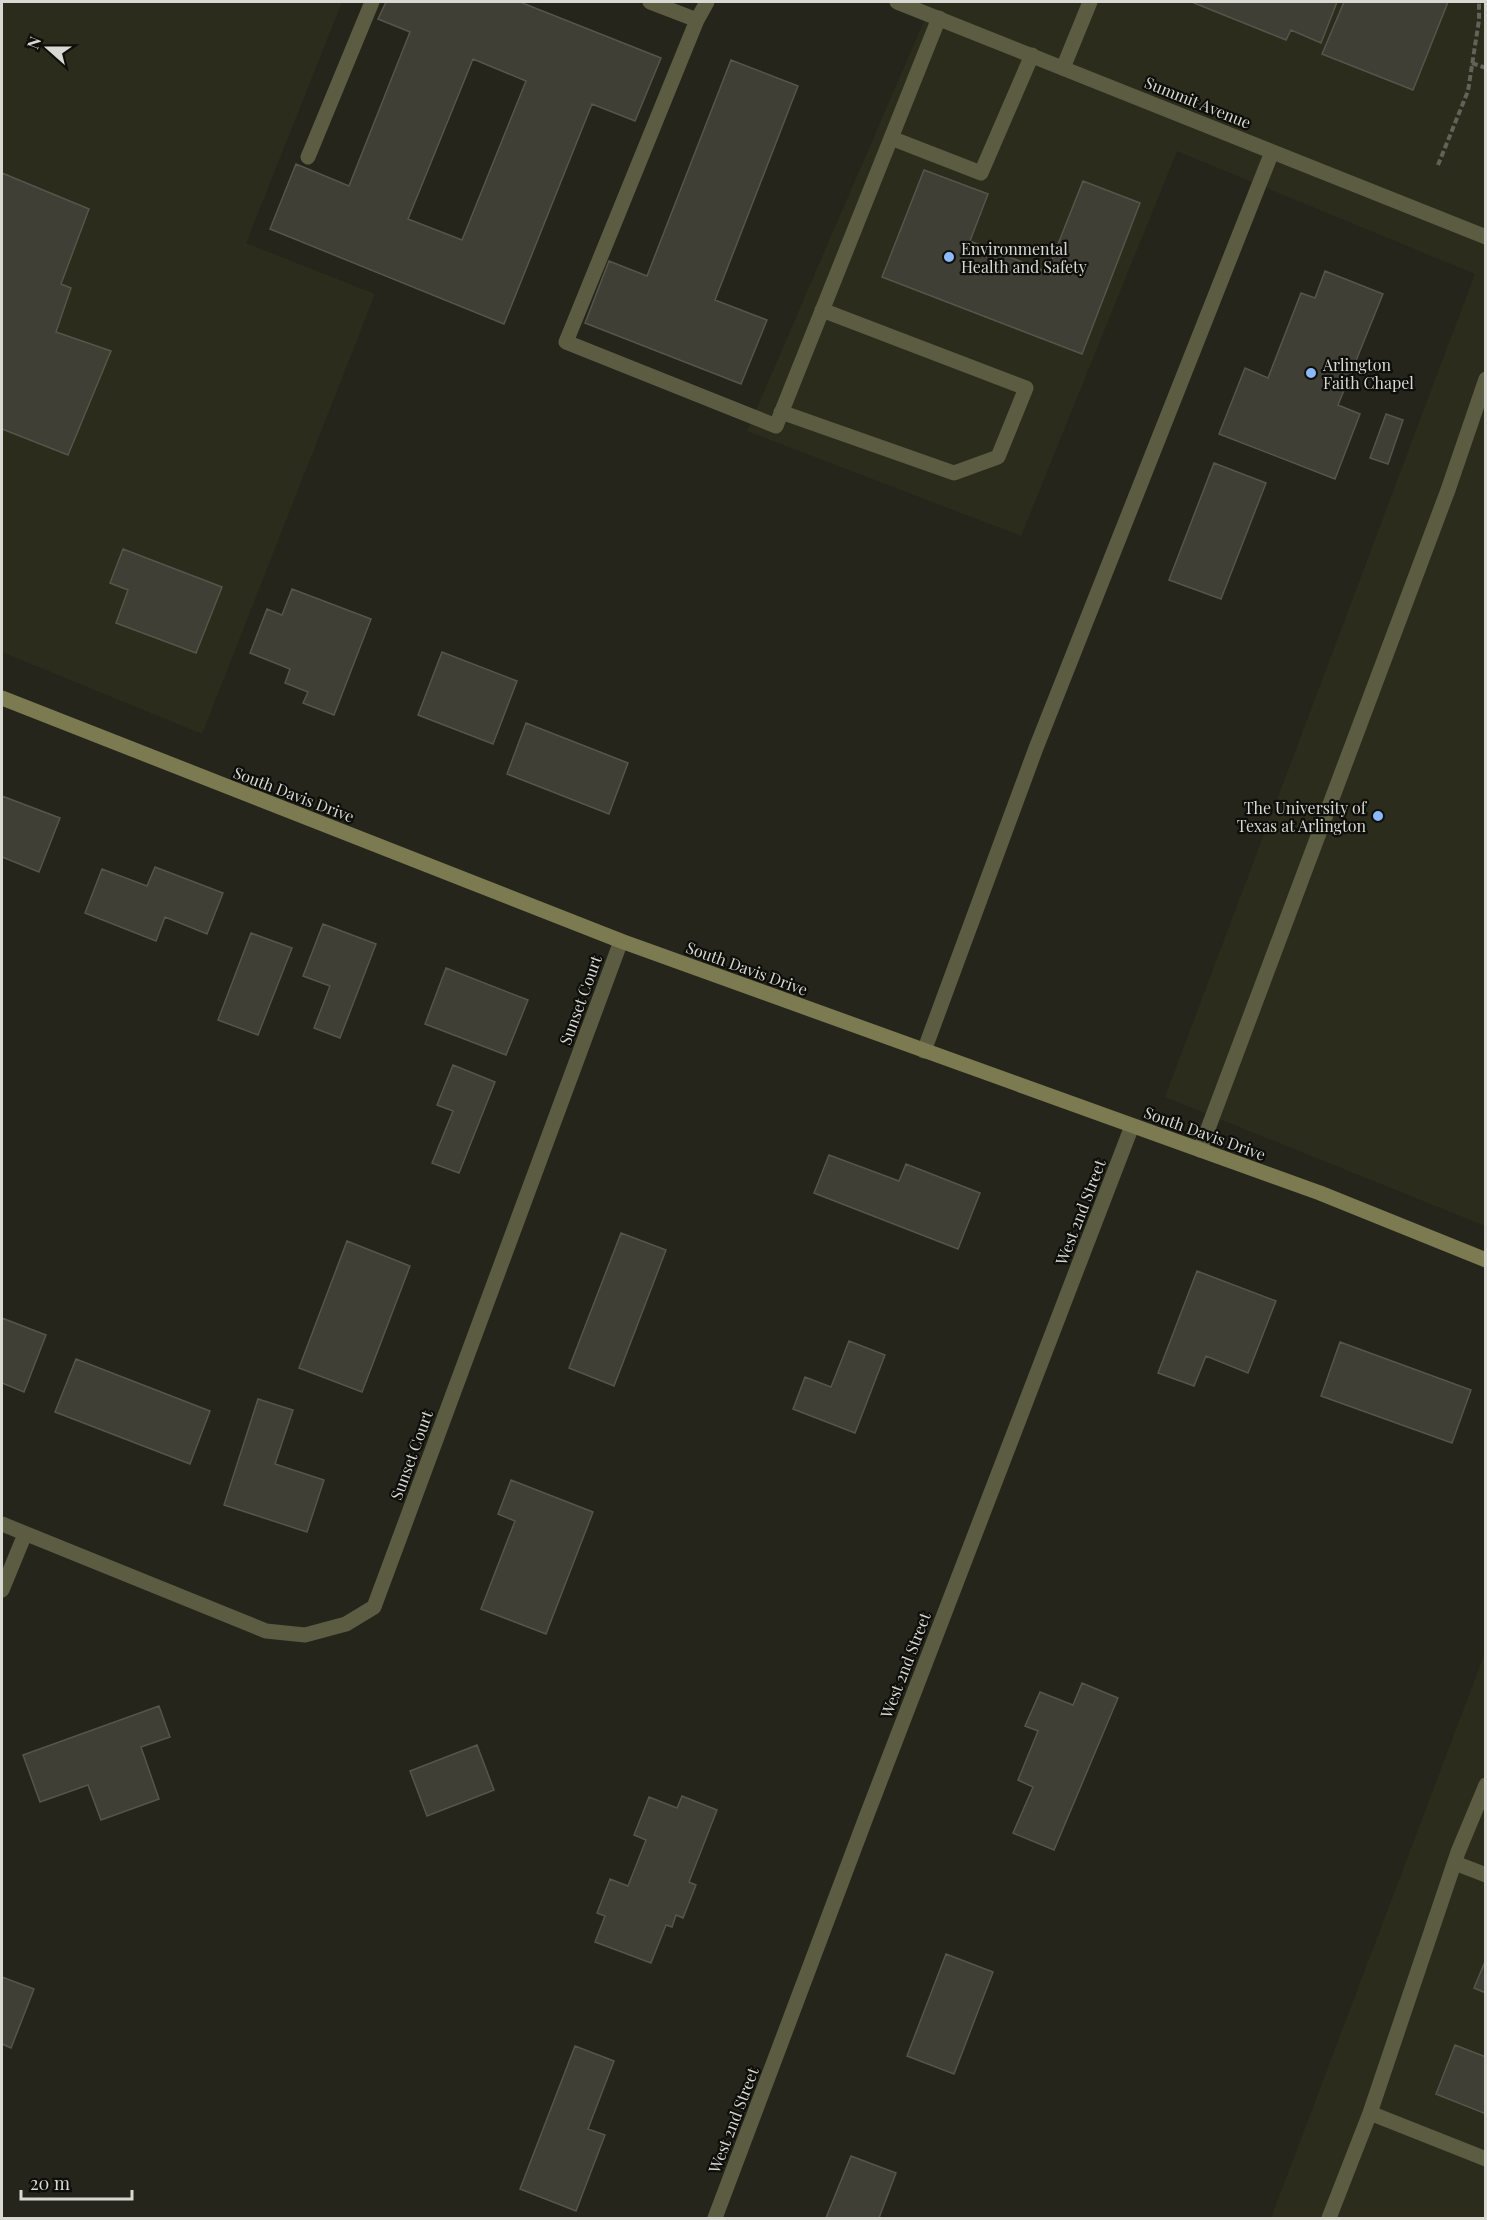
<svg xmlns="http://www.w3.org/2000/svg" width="1487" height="2220" font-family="'Playfair Display',serif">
<rect width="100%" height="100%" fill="#25251b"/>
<path fill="#2c2c1c" d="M2 2H342L246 243 375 294 202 734 2 652Z
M897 2H1485V1226L1165 1097 1475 274 1177 151 1021 536 747 431 927 14Z
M1485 1653V2218H1271Z"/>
<path fill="#3f3f35" stroke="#55564b" stroke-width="1.5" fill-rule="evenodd" d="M386 2H520L661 58 635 121 592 104 504 324 270 229 296 164 349 186 410 32 378 19ZM473 59 526 81 462 240 408 219Z
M1195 2H1337L1321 43 1291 30 1286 40 1194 3Z
M1344 2H1448L1413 90 1322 54Z
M731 60 798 86 715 300 767 320 741 384 585 323 609 261 647 276Z
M924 170 988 194 970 241 1047 272 1083 181 1140 203 1082 354 882 277Z
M2 173 89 209 61 284 71 288 56 332 111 351 68 455 2 429Z
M1325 271 1383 294 1338 405 1360 414 1335 479 1219 434 1245 368 1268 378 1301 293 1315 298Z
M1386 414 1403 420 1388 464 1370 458Z
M1214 463 1266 483 1221 599 1169 580Z
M123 549 222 587 196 653 116 623 128 590 110 583Z
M292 589 371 619 334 715 303 703 308 692 285 683 290 669 250 653 267 609 282 615Z
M442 652 517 681 493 744 418 715Z
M526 723 628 763 609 814 507 774Z
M2 796 60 818 39 872 2 857Z
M155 867 223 893 207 934 165 917 156 941 85 913 102 869 147 886Z
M323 924 376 944 340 1038 314 1028 330 986 303 976Z
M251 933 292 948 258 1035 218 1020Z
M446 968 528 1000 506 1055 425 1024Z
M453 1065 495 1082 459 1173 432 1163 453 1111 437 1105Z
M829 1155 899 1181 906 1164 980 1193 958 1249 814 1193Z
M621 1233 666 1250 614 1386 569 1368Z
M347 1241 410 1266 362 1392 299 1368Z
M1197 1271 1276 1301 1248 1373 1206 1356 1194 1386 1158 1373Z
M2 1318 46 1335 24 1392 2 1383Z
M849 1341 885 1355 855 1433 793 1409 805 1377 831 1387Z
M1340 1342 1471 1390 1452 1443 1321 1396Z
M76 1359 210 1411 190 1464 55 1412Z
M258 1399 293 1410 275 1464 324 1480 307 1532 224 1505Z
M511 1480 593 1512 546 1634 481 1609 515 1521 498 1514Z
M1082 1683 1118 1698 1054 1850 1013 1833 1033 1787 1018 1780 1038 1731 1025 1726 1040 1692 1073 1705Z
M159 1706 170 1737 141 1747 159 1799 101 1820 88 1785 40 1802 23 1755Z
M477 1745 494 1790 427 1816 410 1771Z
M682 1796 717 1810 689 1882 696 1885 683 1918 676 1915 672 1927 666 1925 651 1963 595 1942 605 1916 597 1913 610 1879 628 1886 646 1840 634 1835 649 1797 677 1808Z
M946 1954 993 1972 954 2074 907 2056Z
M1486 1959V1993L1474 1988Z
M2 1977 34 1989 11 2048 2 2044Z
M1455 2045 1486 2057V2114L1436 2094Z
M575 2046 614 2061 588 2129 605 2135 576 2211 520 2189Z
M851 2156 896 2173 879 2218H826Z"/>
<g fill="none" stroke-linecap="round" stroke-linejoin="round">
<path stroke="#626259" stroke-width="4" stroke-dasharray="6 3" stroke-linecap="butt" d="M1472 63 1486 68
M1438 165 1468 91 1479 20V2"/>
<path stroke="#5c5c42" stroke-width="15" d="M650 2 697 20 707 2
M697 20 566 342 776 426 939 18
M1063 68 1090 2
M891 138 981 173 1032 55
M308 157 372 2
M781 412 954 473 998 457 1026 388 822 310
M924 1051 1036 748 1272 152
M1200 1150 1448 490 1486 379
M1455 1863 1486 1875
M1370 2113 1486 2159
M1329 2218 1370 2113 1458 1852 1486 1785"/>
<path stroke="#5c5c42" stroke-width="15" d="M897 2 1486 237
M2 1524 266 1631 305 1635 346 1624 374 1607 621 941
M2 1590 25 1534
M715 2218 865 1820 1132 1126"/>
<path stroke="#7b7a51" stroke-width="15" d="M2 698 621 941 1320 1193 1486 1260"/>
</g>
<g fill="#8cb9fc" stroke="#0e0e0a" stroke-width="2">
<circle cx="949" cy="257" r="6"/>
<circle cx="1311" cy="373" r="6"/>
<circle cx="1378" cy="816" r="6"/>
</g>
<g text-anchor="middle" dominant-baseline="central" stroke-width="4.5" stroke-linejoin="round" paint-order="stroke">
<g font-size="16" fill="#d9d9d3" stroke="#0e0e0a">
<text transform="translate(1198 102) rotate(22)">Summit Avenue</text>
<text transform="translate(294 794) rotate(21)">South Davis Drive</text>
<text transform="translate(747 968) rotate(20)">South Davis Drive</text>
<text transform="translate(580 1000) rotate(-70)">Sunset Court</text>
<text transform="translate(1205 1133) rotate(20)">South Davis Drive</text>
<text transform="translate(1080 1212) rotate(-69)">West 2nd Street</text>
<text transform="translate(411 1455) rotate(-70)">Sunset Court</text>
<text transform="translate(905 1665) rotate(-69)">West 2nd Street</text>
<text transform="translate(733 2120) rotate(-69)">West 2nd Street</text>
</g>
<g font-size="16" fill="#d9d9d3" stroke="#0e0e0a" text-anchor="start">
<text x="961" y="248">Environmental<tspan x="961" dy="18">Health and Safety</tspan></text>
<text x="1323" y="364">Arlington<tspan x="1323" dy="18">Faith Chapel</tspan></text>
<text x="1366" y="807" text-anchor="end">The University of<tspan x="1366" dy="18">Texas at Arlington</tspan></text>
</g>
</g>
<rect width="1487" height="2220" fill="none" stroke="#d9d9d3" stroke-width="6"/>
<g transform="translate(48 48) rotate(291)" stroke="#0e0e0a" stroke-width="4.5" paint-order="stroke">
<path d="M0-4.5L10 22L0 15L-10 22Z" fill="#d9d9d3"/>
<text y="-9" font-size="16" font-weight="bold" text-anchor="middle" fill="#d9d9d3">N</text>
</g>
<path d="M21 2190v9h111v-9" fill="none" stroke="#d9d9d3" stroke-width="3"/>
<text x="30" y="2190" font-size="18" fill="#d9d9d3" stroke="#0e0e0a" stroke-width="4.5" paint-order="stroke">20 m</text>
</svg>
